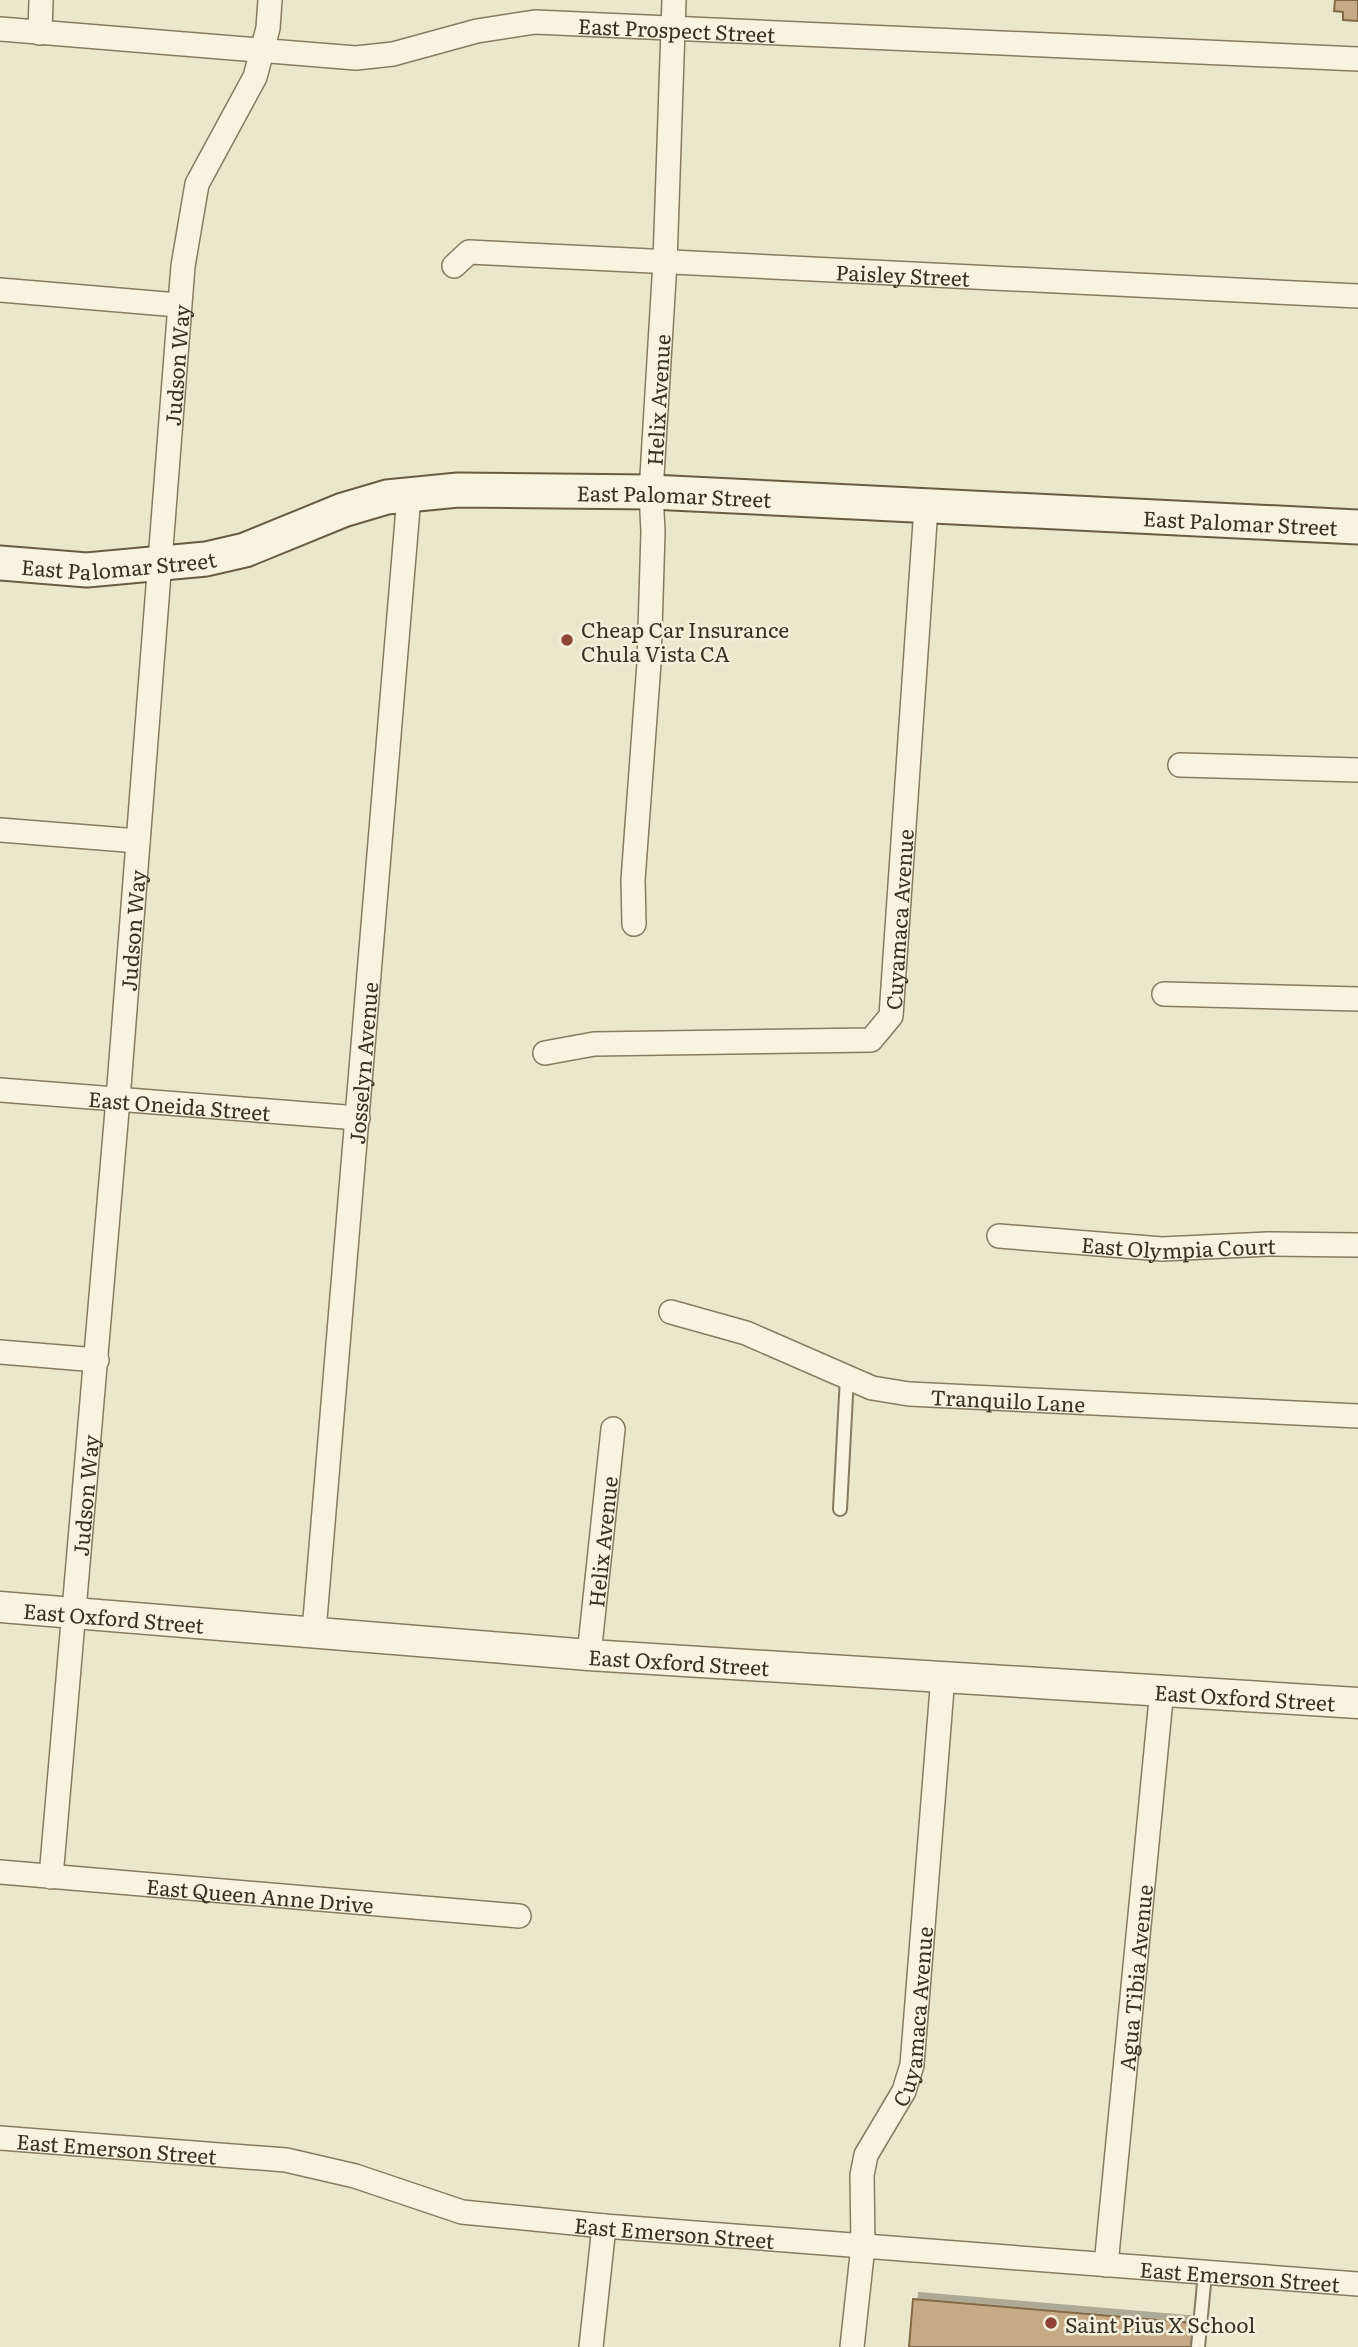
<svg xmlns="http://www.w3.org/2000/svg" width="1358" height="2347" font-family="Literata,serif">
<defs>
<filter id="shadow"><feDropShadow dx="6" dy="-6" stdDeviation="0" flood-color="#0004"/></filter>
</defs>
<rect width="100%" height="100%" fill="#ebe7cb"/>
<path fill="#c6aa85" stroke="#846948" stroke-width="2" filter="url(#shadow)" d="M1335 0H1358V21L1343 20V12L1334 11Z
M913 2299 1193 2323 1191 2347H909Z"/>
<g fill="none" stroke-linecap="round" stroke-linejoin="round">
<g stroke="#877b61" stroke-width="16">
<path id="service" d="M840 1509 847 1377
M1198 2347 1205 2273"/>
</g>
<g stroke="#877b61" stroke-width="26">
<g id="minor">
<path id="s1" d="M0 29 356 58 393 54 477 31 535 22 1358 59"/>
<path d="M40 33 41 0"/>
<path id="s2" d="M454 266 469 252 1358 296"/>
<path d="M0 290 178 305"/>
<path d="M1180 765 1358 770"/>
<path d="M0 830 138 841"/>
<path id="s3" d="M634 924 633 880 649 663 653 532 651 492 665 262 674 0"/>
<path d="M1164 994 1358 999"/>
<path id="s4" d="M545 1053 594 1044 871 1040 891 1016 926 507"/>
<path id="s5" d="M0 1090 358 1118"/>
<path id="s6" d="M999 1236 1162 1249 1268 1244 1358 1245"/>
<path id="s7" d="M671 1312 746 1333 872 1388 909 1394 1358 1416"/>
<path d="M0 1352 97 1360"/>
<path id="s8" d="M314 1631 409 496"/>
<path id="s9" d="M589 1655 613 1429"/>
<path id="s10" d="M0 1872 519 1916"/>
<path id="s11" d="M51 1877 118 1099 183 266 197 184 255 77 268 28 270 0"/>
<path id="s12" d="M0 2138 286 2160 355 2176 462 2212 604 2226 1358 2284"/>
<path id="s13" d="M1106 2265 1162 1689"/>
<path d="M591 2347 604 2226"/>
<path id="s14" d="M852 2347 863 2246 862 2175 866 2155 904 2091 912 2065 943 1676"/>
</g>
</g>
<g stroke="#877b61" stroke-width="33">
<g id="tertiary">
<path id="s15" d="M0 1607 589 1655 1358 1703"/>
</g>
</g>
<g stroke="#695c43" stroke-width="37">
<g id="secondary">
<path id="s16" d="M0 563 87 570 206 559 245 550 343 510 387 497 458 490 651 492 1358 527"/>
</g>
</g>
<use href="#service" stroke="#f7f3de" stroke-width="12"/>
<use href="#minor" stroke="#f7f3de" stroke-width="23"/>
<use href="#tertiary" stroke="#f7f3de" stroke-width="30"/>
<use href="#secondary" stroke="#f7f3de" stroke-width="33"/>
</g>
<g fill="#914336" stroke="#f3f0da" stroke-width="2.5">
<circle cx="567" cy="640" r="7"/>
<circle cx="1051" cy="2323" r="7"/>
</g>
<g text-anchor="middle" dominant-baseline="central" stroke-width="5" stroke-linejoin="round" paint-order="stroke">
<g font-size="21" fill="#393123" stroke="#f3f0da">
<text stroke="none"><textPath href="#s1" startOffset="682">East Prospect Street</textPath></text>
<text stroke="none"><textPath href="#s2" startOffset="455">Paisley Street</textPath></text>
<text stroke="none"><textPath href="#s11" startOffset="1517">Judson Way</textPath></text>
<text stroke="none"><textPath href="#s3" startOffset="525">Helix Avenue</textPath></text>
<text stroke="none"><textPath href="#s16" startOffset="686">East Palomar Street</textPath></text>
<text stroke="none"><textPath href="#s16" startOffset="1253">East Palomar Street</textPath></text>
<text stroke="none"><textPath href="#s16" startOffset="119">East Palomar Street</textPath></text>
<text stroke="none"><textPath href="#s4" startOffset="455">Cuyamaca Avenue</textPath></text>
<text stroke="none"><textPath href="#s11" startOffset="950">Judson Way</textPath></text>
<text stroke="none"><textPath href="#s8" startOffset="570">Josselyn Avenue</textPath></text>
<text stroke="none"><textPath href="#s5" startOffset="180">East Oneida Street</textPath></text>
<text stroke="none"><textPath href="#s6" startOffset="180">East Olympia Court</textPath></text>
<text stroke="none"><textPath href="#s7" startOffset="352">Tranquilo Lane</textPath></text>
<text stroke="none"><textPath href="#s11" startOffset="383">Judson Way</textPath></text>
<text stroke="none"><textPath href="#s9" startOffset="114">Helix Avenue</textPath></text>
<text stroke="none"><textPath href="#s15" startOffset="114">East Oxford Street</textPath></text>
<text stroke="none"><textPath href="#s15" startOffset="681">East Oxford Street</textPath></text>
<text stroke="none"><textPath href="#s15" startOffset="1248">East Oxford Street</textPath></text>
<text stroke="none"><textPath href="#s10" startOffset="261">East Queen Anne Drive</textPath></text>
<text stroke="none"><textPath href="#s13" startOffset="289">Agua Tibia Avenue</textPath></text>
<text stroke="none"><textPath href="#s14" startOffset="343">Cuyamaca Avenue</textPath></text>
<text stroke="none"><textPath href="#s12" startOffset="117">East Emerson Street</textPath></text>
<text stroke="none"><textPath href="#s12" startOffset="684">East Emerson Street</textPath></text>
<text stroke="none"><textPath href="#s12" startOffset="1251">East Emerson Street</textPath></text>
</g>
<g font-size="21" fill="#393123" stroke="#f3f0da" text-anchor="start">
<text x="581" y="628">Cheap Car Insurance<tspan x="581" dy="24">Chula Vista CA</tspan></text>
<text x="1065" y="2323">Saint Pius X School</text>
</g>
</g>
</svg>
